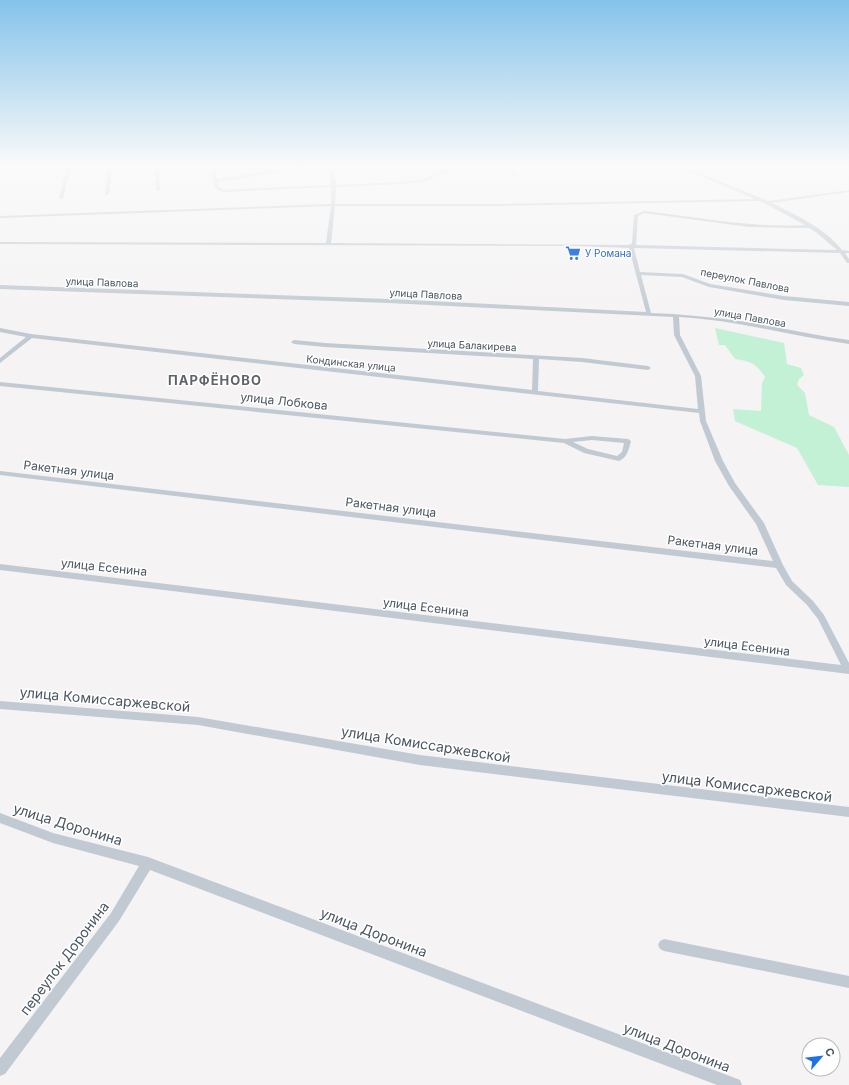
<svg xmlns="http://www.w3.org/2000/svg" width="849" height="1085" font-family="Inter,sans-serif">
<rect width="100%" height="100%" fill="#f5f3f3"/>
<path fill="#c3f1d5" d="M715 328 784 343 787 364 801 368 804 375 799 379 797 385 805 393 809 415 834 427 849 455V487L818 485 797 448 735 421 733 409 761 411 762 383 765 377C757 364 750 361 735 359L725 345H719Z"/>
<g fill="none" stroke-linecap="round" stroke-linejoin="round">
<path fill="#c1cad2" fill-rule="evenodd" d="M67 167H71L63 198 61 199 59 198Z
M108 167H112L109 194 107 195 105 194Z
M155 167H159L160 190 158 191 156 190Z
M210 167H214L217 179 299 167H309L218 182 219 187 224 190 331 185 330 173 326 167H330L334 173 336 185 403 182 425 179 437 173 458 167H465L439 175 426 181 403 184 336 187 335 204H495L755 199 679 167H685L768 201 849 190V192L772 203C796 215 826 229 842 250L849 251V253H845L849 259V263H847L840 253 634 248 640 272 683 274 710 284 784 296 849 302V306L784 300 709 287 682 277 641 275 651 313C681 314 711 317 740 321 777 327 812 335 849 340V344C792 336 736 320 679 317L680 335 701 376 706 421 723 461 735 483 764 523 783 565 792 581 813 601 824 615 849 663V674L0 570V564L841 665 818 619 807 605 786 585 776 568 0 475V471L773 561 756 524 729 486 715 461 700 421 699 413 32 338 0 363V358L26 337 0 332V328L31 334 532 390 533 359 325 347 294 344 291 342 294 340 325 343 582 358 648 366 651 368 648 370 582 362 539 359 538 391 698 409 695 376 674 335 673 317 389 303 0 289V285L389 299 646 312 629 248 578 246 0 244V242L326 243 331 206 0 218V216L331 204V187L222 192 215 188ZM760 201 805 225C751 228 698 217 644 211L634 215 632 243 629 245 331 243 335 206H495ZM644 213 749 227 791 228H809L817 233 837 250 636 245 638 216Z
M500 167H505L517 175 514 176Z
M0 382 565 439 592 436 628 439 631 441C629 449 627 458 619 461L584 453 564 443 0 386ZM592 440 624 443 622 452 617 456 588 449 573 442Z
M0 701 198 717 420 755 849 807V817L420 765 198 725 0 709Z
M0 813 53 833 148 857 735 1078 740 1080 742 1085H717L150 870 119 921 5 1074 0 1076V1058L111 913 139 866 53 843 0 823Z
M664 939 849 976V988L664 951 660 949 658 945 660 941Z"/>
</g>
<linearGradient id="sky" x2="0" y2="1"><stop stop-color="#85c3ea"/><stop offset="0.52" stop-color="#fafafa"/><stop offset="1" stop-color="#fafafa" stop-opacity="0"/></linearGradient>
<rect width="849" height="319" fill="url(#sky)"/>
<defs>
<g id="supermarket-bare" transform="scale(1.2)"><path d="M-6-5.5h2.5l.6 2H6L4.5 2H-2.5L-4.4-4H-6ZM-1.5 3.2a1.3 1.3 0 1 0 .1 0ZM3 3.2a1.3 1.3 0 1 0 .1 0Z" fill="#3f7fe0" stroke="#fff" stroke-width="2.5" paint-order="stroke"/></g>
</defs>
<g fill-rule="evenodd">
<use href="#supermarket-bare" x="573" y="253"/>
</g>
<g text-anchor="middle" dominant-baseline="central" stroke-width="3" stroke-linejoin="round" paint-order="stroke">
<g font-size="10" fill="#366cbe" stroke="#fff" text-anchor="start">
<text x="585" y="253">У Романа</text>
</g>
<g font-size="10" fill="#4a5661" stroke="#fff">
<text transform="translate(745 280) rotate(11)">переулок Павлова</text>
<text transform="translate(102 282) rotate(2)">улица Павлова</text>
<text transform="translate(426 294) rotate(3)">улица Павлова</text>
<text transform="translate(750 317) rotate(10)">улица Павлова</text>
<text transform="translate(472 345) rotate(3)">улица Балакирева</text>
<text transform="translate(351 363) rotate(6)">Кондинская улица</text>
</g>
<g font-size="12" fill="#4a5661" stroke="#fff">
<text transform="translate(284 401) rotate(6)">улица Лобкова</text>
<text transform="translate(69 470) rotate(7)">Ракетная улица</text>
<text transform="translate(391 507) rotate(7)">Ракетная улица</text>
<text transform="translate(713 545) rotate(7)">Ракетная улица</text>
<text transform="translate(104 567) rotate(6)">улица Есенина</text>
<text transform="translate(426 607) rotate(7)">улица Есенина</text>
<text transform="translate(747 646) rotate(7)">улица Есенина</text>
</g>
<g font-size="13" font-weight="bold" letter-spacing="1" fill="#5f6368" stroke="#fff">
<text x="215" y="380">ПАРФЁНОВО</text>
</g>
<g font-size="14" fill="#4a5661" stroke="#fff">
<text transform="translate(105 699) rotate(5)">улица Комиссаржевской</text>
<text transform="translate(426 744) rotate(9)">улица Комиссаржевской</text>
<text transform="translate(747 786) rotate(7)">улица Комиссаржевской</text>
<text transform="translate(68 824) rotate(17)">улица Доронина</text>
<text transform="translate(374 932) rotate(21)">улица Доронина</text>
<text transform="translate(64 958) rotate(-53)">переулок Доронина</text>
<text transform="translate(677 1047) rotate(21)">улица Доронина</text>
</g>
</g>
<g transform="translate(821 1057) rotate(62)"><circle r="19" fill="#ffffff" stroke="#b7bbc0"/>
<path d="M0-3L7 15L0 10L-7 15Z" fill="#1a73e8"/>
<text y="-6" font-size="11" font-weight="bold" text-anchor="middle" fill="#4a5661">С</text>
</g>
</svg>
